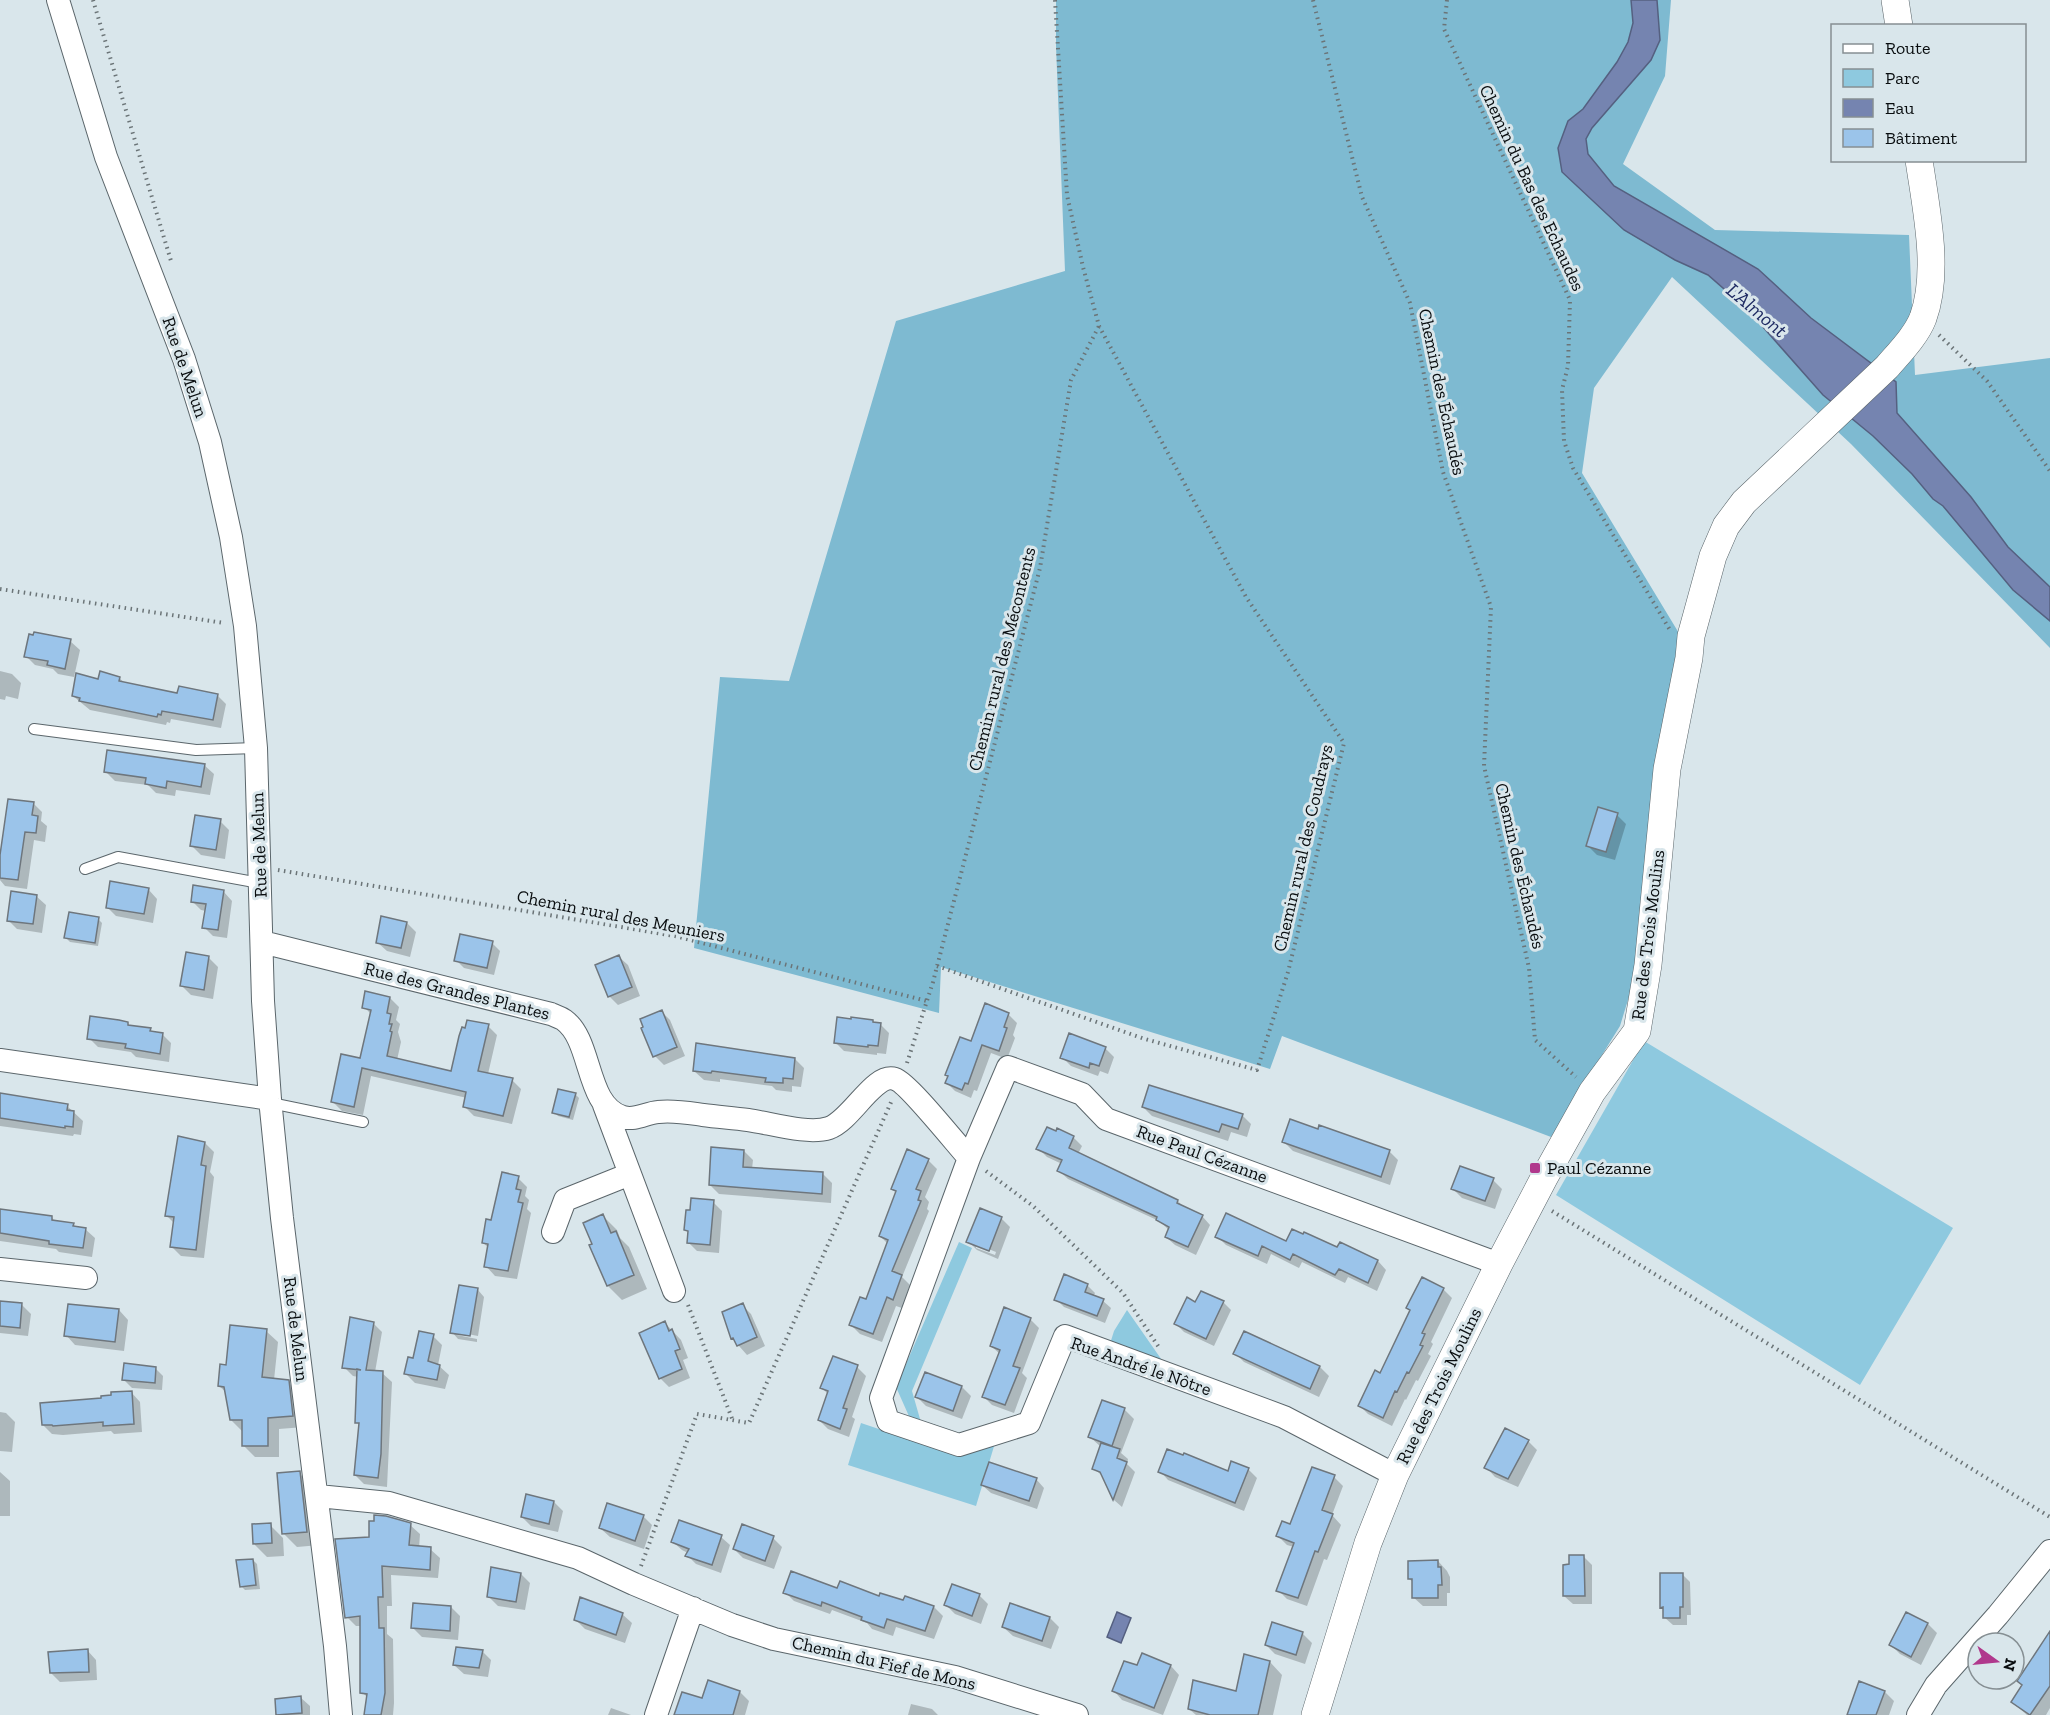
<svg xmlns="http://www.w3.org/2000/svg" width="2050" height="1715" font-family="'Zilla Slab',serif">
<rect width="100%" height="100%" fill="#d9e6eb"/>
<path fill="#8ec9df" d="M1644 1041 1953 1228 1860 1385 1556 1195Z
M959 1242 972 1248 912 1391 922 1426 912 1423 896 1387Z
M1127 1310 1166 1366 1109 1347 1114 1331Z
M861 1423 953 1454 995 1443 976 1506 848 1465Z"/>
<path fill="#7ebad1" d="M1056 0H1671L1665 76 1623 164 1715 230 1909 235 1915 375 2050 358V648L1851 444 1672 277 1594 388 1582 473 1694 658 1661 892 1620 1026 1551 1137 1282 1036 1270 1069 941 967 939 1013 694 948 720 677 789 681 896 321 1065 271 1056 46Z"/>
<path fill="#7584b0" stroke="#556080" stroke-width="1.5" d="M1631 0H1657L1660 40 1651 60 1592 128 1586 139 1588 154 1614 186 1758 269 1811 318 1896 382 1897 413 1971 497 2008 547 2050 587V621L2013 590 1943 506 1933 499 1912 474 1873 436 1823 395 1748 310 1708 275 1675 260 1624 230 1562 172 1558 148 1568 121 1583 109 1617 62 1628 42 1633 23Z
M1117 1612 1131 1618 1121 1643 1107 1637Z"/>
<path fill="#0003" fill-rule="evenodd" d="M70 641 80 650 74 677 58 674 53 669 35 665 26 656Z
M0 671 12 674 21 683 18 699 6 696 5 700 0 699Z
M119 678 125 683 179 694 217 695 226 704 221 728 171 719 170 723 167 722 166 725 90 710 73 696 99 680Z
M204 765 214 774 210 795 176 790 175 796 156 793 148 785 115 781 106 772Z
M33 803 42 812 41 821 47 826 45 842 34 840 27 889 5 886 0 880V851L2 852Z
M1617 815 1626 824 1615 860 1597 855 1588 846Z
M220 821 229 830 225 859 201 855 192 846Z
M148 889 157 899 153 923 116 916 107 907Z
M223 891 232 901 227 938 213 936 204 927 206 911 201 910 192 901Z
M36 896 46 905 42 933 17 929 8 920Z
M98 919 102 923 98 946 70 942 66 938Z
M407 923 416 932 410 957 387 951 377 942Z
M492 943 500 951 494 975 464 968 456 960Z
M618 956 628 965 640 996 618 1005 609 996Z
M208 957 218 967 213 999 191 995 182 986Z
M390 998 399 1007 396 1020 400 1024 398 1032 401 1042 397 1060 452 1072 488 1026 497 1035 488 1074 512 1080 521 1089 512 1124 474 1116 465 1107 467 1098 371 1076 363 1115 342 1111 333 1102 361 1060 372 1015 364 1007Z
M661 1011 670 1020 685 1056 664 1065 655 1056Z
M1008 1014 1017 1023 1013 1035 1015 1038 1007 1059 991 1053 977 1091 974 1090 971 1098 955 1091 947 1083 949 1077 947 1075 972 1043Z
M872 1021 880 1024 889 1033 886 1054 877 1053V1055L844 1051 835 1042Z
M128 1024 131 1027 150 1029 154 1033 162 1034 171 1043 169 1062 136 1057 131 1052 98 1047 89 1038Z
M1105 1048 1114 1057 1108 1074 1100 1071 1098 1076 1071 1066 1062 1057Z
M795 1059 804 1068 801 1087 792 1086V1092L776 1090 772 1086 720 1079V1082L704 1080 694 1071Z
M575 1094 579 1098 573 1120 558 1116 554 1112Z
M0 1095 67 1106 83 1121 81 1135 74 1134 73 1136 0 1126Z
M1143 1107 1242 1115 1251 1124 1247 1137 1231 1132 1228 1141 1152 1116Z
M1073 1137 1082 1146 1078 1154 1178 1201 1184 1208 1202 1216 1210 1225 1196 1255 1175 1245 1166 1237 1169 1230 1159 1221 1068 1179 1059 1171 1062 1164 1047 1157 1038 1148Z
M1284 1142 1389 1151 1398 1160 1390 1185 1293 1151Z
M205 1143 214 1152 210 1172 214 1177 204 1258 181 1256 172 1247 175 1224 166 1215Z
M744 1151 753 1160 752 1169 823 1174 832 1183 831 1203 719 1194 710 1185Z
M928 1160 937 1169 925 1197 929 1202 927 1209 929 1211 902 1277 910 1285 902 1308 896 1306 882 1342 860 1334 851 1325 867 1301 888 1244 880 1236 897 1193 893 1188Z
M518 1178 527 1187 525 1196 529 1200 527 1209 531 1213 517 1279 495 1276 486 1266 489 1248 483 1243 492 1222Z
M1493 1180 1502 1189 1495 1209 1462 1198 1453 1189Z
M713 1202 722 1211 719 1253 697 1251 688 1242 689 1233 686 1230Z
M0 1209 52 1218 56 1222 73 1224 77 1228 85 1229 95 1238 92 1257 59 1252 56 1249 0 1241Z
M603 1216 617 1230 620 1238 629 1247 647 1289 622 1300 608 1286 591 1246 594 1245Z
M1001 1218 1010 1227 998 1259 977 1250 968 1241ZM976 1244 996 1252 995 1255 976 1248Z
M1217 1236 1337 1249 1340 1244 1378 1261 1386 1270 1377 1291 1348 1277 1345 1283 1302 1262 1299 1268 1271 1254 1267 1264 1226 1245Z
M1087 1285 1095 1293 1093 1297 1103 1301 1111 1308 1105 1323 1064 1307 1056 1299Z
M1443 1289 1452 1298 1431 1342 1433 1344 1428 1354 1431 1356 1418 1381 1416 1380 1406 1400 1405 1399 1392 1426 1368 1414 1359 1405Z
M478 1290 484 1297 478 1336 457 1332V1335L477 1339V1342L458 1339 452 1332Z
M0 1302 22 1305 31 1314 28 1336 0 1333Z
M1223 1302 1231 1310 1214 1346 1184 1332 1176 1324 1196 1304Z
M742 1305 751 1314 765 1346 747 1355 732 1338Z
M119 1310 128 1320 124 1351 75 1345 66 1335Z
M1030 1319 1039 1328 1022 1373 1027 1378 1014 1413 992 1405 984 1397 1000 1354 991 1346Z
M373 1323 382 1332 375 1372 382 1373 392 1382 387 1487 364 1484 355 1475 361 1426 356 1422 358 1377 353 1376 344 1367Z
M665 1323 681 1340 688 1358 683 1360 690 1378 669 1387 660 1378Z
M266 1331 278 1342 274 1380 288 1382 300 1394 304 1427 279 1429V1457H255L243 1445V1432L231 1420 227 1393 219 1386 227 1366Z
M1245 1333 1320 1367 1329 1376 1319 1397 1244 1362 1235 1353Z
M433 1336 442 1345 438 1365 449 1375 445 1389 415 1383 406 1374Z
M857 1367 866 1376 852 1417 855 1419 849 1437 828 1429 819 1420 828 1394 822 1388Z
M155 1368 163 1376 162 1390 132 1388 124 1380Z
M962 1387 971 1396 962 1419 926 1406 917 1397Z
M131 1392 140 1402 142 1432 114 1434 111 1431 63 1435 52 1434 43 1425 103 1399Z
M1124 1409 1134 1419 1121 1453 1128 1459 1127 1464 1135 1472 1122 1507 1114 1500 1105 1478 1093 1468 1101 1447 1090 1437Z
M0 1412 6 1413 15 1422 12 1452 0 1451Z
M1528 1441 1537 1450 1518 1487 1495 1477 1486 1467Z
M1248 1469 1257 1478 1244 1511 1168 1480 1160 1471 1228 1473Z
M1313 1469 1334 1477 1343 1486 1332 1515 1341 1525 1327 1560 1324 1559 1307 1606 1287 1599 1278 1590 1294 1547 1287 1545 1278 1536 1291 1526Z
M0 1472 10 1481V1516H0Z
M299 1473 313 1487 320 1545 297 1547 283 1533Z
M1036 1479 1044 1488 1037 1509 991 1493 982 1485Z
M554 1502 563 1511 558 1532 531 1526 522 1517Z
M643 1516 652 1525 644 1549 610 1537 600 1528Z
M270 1525 283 1538 284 1556 267 1557 254 1544Z
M410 1525 420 1534 419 1548 430 1549 440 1558 438 1578 391 1575 392 1606H387V1634L393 1639 394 1703 393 1715H366L368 1698 362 1692 361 1626H356L347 1617 370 1539Z
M721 1537 730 1545 721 1573 696 1564 687 1555 688 1553 682 1550 673 1542Z
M773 1538 782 1547 774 1569 743 1558 734 1549Z
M1584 1557 1592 1565V1604H1573L1564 1596 1570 1566Z
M253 1560 257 1564 260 1589 245 1590 241 1586Z
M1438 1561 1447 1571 1450 1577V1593H1447V1606H1423L1413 1597V1582L1409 1579Z
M521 1574 530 1583 525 1610 498 1606 489 1597Z
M1682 1574 1690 1582 1691 1615H1687V1625H1673L1664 1617V1609L1662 1607Z
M838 1590 904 1602 906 1598 934 1607 943 1616 934 1639 896 1627 893 1636 872 1629 867 1623 832 1610 830 1614 794 1601 785 1592Z
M979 1595 988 1604 981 1624 955 1614 946 1605Z
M451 1607 460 1616 458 1640 422 1637 413 1628Z
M622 1614 632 1623 625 1643 585 1629 576 1620Z
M1907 1614 1928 1624 1937 1633 1921 1665 1900 1654 1891 1645Z
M1050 1618 1059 1627 1051 1649 1013 1636 1003 1627Z
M1273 1624 1303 1634 1312 1643 1305 1664 1275 1654 1266 1645Z
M2050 1630V1708L2046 1715H2027L2012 1702 2023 1685Z
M87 1650 96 1660 97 1680 60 1682 51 1673Z
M482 1651 491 1660 488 1677 464 1674 454 1665Z
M1143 1655 1171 1666 1179 1675 1163 1715 1122 1700 1114 1691 1137 1667Z
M1270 1662 1282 1675 1273 1715H1196L1189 1709 1238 1693Z
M709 1682 740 1692 749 1701 745 1715H673L702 1703Z
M1860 1683 1885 1692 1894 1701 1889 1715H1849Z
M300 1697 310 1706V1715H278L276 1700Z
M911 1704 932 1709 938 1715H908Z
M611 1708 631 1715H608Z"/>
<path fill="#9bc4ea" stroke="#6e767d" stroke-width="1.5" d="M34 632 71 639 65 669 47 665 48 661 24 657 29 634 33 635Z
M100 671 120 677 119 681 177 693 179 686 218 694 213 720 162 711 161 715 158 714 157 717 79 701 80 698 72 696 76 673 98 679Z
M107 750 205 764 201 787 167 781 166 788 145 784 146 778 104 772Z
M8 799 34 802 32 815 38 816 36 833 25 832 18 880 0 878V855Z
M1598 807 1618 813 1606 852 1586 846Z
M195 815 221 819 216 850 190 846Z
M110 881 149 888 144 914 106 908Z
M193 885 224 890 218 930 202 928 206 904 191 902Z
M11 891 37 895 33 924 7 921Z
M69 912 99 917 95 943 64 938Z
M381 916 407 922 401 948 376 943Z
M460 934 493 941 487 968 454 961Z
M186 952 209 956 204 990 180 986Z
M619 955 632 987 608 997 595 965Z
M365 991 390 997 387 1013 391 1014 389 1024H392L390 1031 392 1032 387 1056 451 1071 459 1036 462 1027 465 1028 467 1020 489 1024 478 1071 513 1078 503 1116 463 1107 466 1092 362 1068 354 1107 331 1102 341 1054 360 1058 371 1010 362 1008Z
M985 1003 1009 1013 1004 1027 1007 1028 999 1051 982 1045 968 1084 965 1083 962 1090 945 1083 948 1076 945 1075 960 1037 971 1041Z
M662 1010 677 1047 653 1057 641 1028 643 1027 640 1019Z
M90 1016 119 1020 128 1022V1025L151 1028 150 1031 163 1033 160 1054 125 1048 126 1044 87 1039Z
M837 1017 851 1019V1017L873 1020V1022L881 1023 878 1046 868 1045V1047L834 1043Z
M1069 1033 1106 1047 1099 1066 1090 1063 1089 1068 1060 1058Z
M696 1043 795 1058 793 1079 783 1078V1083L765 1082 766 1078 712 1071 711 1073 693 1071Z
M1149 1085 1243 1114 1238 1129 1222 1124 1219 1132 1142 1107Z
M558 1089 576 1093 569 1117 552 1113Z
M0 1093 68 1104 67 1110 74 1111 73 1127 65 1126V1128L0 1118Z
M1290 1119 1318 1129 1319 1125 1390 1150 1381 1177 1282 1142Z
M1047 1127 1056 1131 1057 1128 1074 1136 1069 1148 1178 1200 1177 1203 1203 1215 1188 1247 1165 1237 1169 1227 1156 1220 1157 1217 1057 1171 1062 1160 1036 1149Z
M178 1136 205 1142 201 1165 206 1166 196 1250 170 1247 174 1217 165 1216Z
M711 1147 744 1150 743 1167 823 1172 822 1194 709 1185Z
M907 1149 929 1159 916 1189 921 1191 918 1200 921 1201 892 1271 902 1275 893 1300 887 1297 873 1334 849 1325 860 1297 866 1299 888 1240 879 1236 896 1191 891 1189Z
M1460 1166 1494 1178 1485 1201 1451 1189Z
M502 1172 519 1176 516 1189 521 1190 518 1202 523 1203 508 1271 484 1267 488 1244 482 1243 486 1219 491 1220Z
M691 1198 714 1200 710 1245 687 1243 688 1231 684 1230 686 1210H690Z
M980 1208 1002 1217 989 1251 966 1242Z
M0 1209 52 1216V1220L74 1223 73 1226 86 1228 83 1248 49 1244V1241L0 1233Z
M1226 1213 1286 1241 1292 1229 1303 1234 1304 1232 1337 1247 1340 1242 1378 1260 1368 1283 1339 1269 1335 1275 1293 1254 1290 1260 1262 1246 1258 1256 1215 1237Z
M603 1214 611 1233 616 1231 634 1275 607 1286 589 1245 592 1244 583 1223Z
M1064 1274 1088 1284 1085 1292 1104 1299 1097 1316 1054 1300Z
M1422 1277 1444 1288 1422 1333 1425 1334 1420 1345 1423 1346 1409 1373 1407 1372 1397 1392 1395 1391 1383 1418 1358 1406 1375 1370 1380 1373 1410 1310 1406 1308Z
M459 1285 478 1288 470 1336 450 1333Z
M1201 1291 1224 1301 1206 1339 1174 1324 1187 1297 1195 1302Z
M0 1301 22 1303 20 1328 0 1326Z
M743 1303 757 1337 737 1346 733 1338 731 1339 722 1312Z
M68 1304 119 1309 115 1342 64 1336Z
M1004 1307 1031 1318 1013 1366 1020 1368 1005 1405 982 1397 1000 1350 990 1346Z
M350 1317 374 1322 366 1370 383 1371 381 1454 378 1478 354 1475 359 1423H355L357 1369 361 1370 342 1368Z
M665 1321 669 1331 672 1329 680 1349 675 1351 682 1369 659 1379 639 1333Z
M230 1325 267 1329 262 1377 289 1380 293 1416 268 1418V1446H242V1420H230L224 1387 218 1386 220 1364 226 1365Z
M419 1331 434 1334 428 1361 440 1365 437 1380 404 1374 408 1357 413 1358Z
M1244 1331 1320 1366 1310 1389 1233 1354Z
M833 1356 858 1365 843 1408 847 1409 840 1429 818 1420 828 1391 820 1388Z
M124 1363 156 1367 155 1383 122 1380Z
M925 1372 962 1386 953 1411 915 1397Z
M132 1391 134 1424 103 1426V1422L53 1426 52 1425H42L40 1403 101 1398V1396L111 1395V1392Z
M1102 1400 1125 1408 1112 1446 1088 1437Z
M1505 1428 1529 1440 1508 1479 1484 1468Z
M1101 1443 1120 1449 1117 1458 1127 1462 1113 1500 1100 1472 1092 1469Z
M1167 1449 1183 1455 1184 1453 1228 1471 1231 1461 1249 1468 1235 1503 1158 1472Z
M989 1462 1037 1478 1029 1501 981 1485Z
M1312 1467 1335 1475 1322 1510 1333 1514 1318 1552 1315 1551 1298 1598 1276 1591 1294 1543 1276 1536 1282 1521 1290 1524Z
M300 1471 307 1532 282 1534 277 1473Z
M526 1494 554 1501 549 1524 521 1517Z
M607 1503 644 1515 635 1541 599 1528Z
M374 1515 386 1516 411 1523 409 1545 431 1547 430 1570 382 1566 383 1597H378L379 1628H384L385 1693 381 1715H364L367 1694 360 1693V1616L345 1618 335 1539 369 1537V1521H374Z
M679 1520 722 1535 712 1565 685 1556 689 1549 671 1542Z
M271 1523 272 1543 253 1544 252 1524Z
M742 1524 774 1536 765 1561 733 1549Z
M1569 1555H1584L1585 1596H1563V1565L1569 1564Z
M253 1559 256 1585 240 1587 236 1560Z
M1438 1560V1567H1441L1442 1585H1438V1598H1412V1579H1408V1561Z
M491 1567 521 1573 516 1602 487 1597Z
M791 1571 837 1588 840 1581 879 1596 880 1593 903 1600 905 1596 934 1606 925 1631 887 1619 884 1628 861 1620 862 1617 822 1602 821 1606 783 1593Z
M1660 1573H1683V1607H1680V1618H1663V1607L1660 1608Z
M952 1584 980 1594 972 1616 944 1605Z
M580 1597 623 1613 616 1635 574 1620Z
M413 1603 451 1606 450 1631 411 1628Z
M1010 1603 1050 1617 1042 1641 1002 1627Z
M1906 1612 1928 1623 1911 1657 1889 1645Z
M1272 1622 1303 1632 1296 1655 1265 1645Z
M2050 1631V1686L2030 1715 2011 1702 2022 1685 2017 1681Z
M456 1647 483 1650 479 1668 453 1665Z
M88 1649 89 1672 50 1673 48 1652Z
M1142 1653 1171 1665 1154 1708 1112 1691 1124 1661 1137 1665Z
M1244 1654 1270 1661 1258 1715H1210L1188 1709 1193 1680 1236 1691Z
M708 1680 740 1691 733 1715H674L682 1692 702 1698Z
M1859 1681 1885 1691 1876 1715H1847Z
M301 1696 302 1713 276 1715 275 1699Z"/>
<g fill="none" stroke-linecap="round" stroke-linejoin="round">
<g stroke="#5b666b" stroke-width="12">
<path id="service" d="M34 729 196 750 256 748
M85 869 118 857 259 883
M271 1103 363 1122"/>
</g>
<g stroke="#5b666b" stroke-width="24">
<path id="minor" d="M58 0 106 157 184 359 210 442 231 537 245 626 256 748 263 1001 270 1099 282 1218 335 1646 341 1715
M262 942 551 1014C555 1016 560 1017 564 1020 593 1041 585 1106 623 1117 635 1121 646 1113 658 1112 673 1110 689 1113 703 1115 718 1117 733 1118 748 1120 770 1123 808 1135 829 1128 852 1120 874 1072 895 1079 908 1083 957 1145 969 1158
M0 1060 270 1099
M604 1105 674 1291
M553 1232 565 1200 630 1174
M0 1269 86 1278
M1395 1475 1284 1417 1065 1336 1029 1423 959 1445 888 1421 881 1398 969 1158 1008 1067 1082 1094 1106 1119 1499 1264
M318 1496 389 1503 578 1558 634 1584 732 1625 774 1639 955 1677 1077 1715
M656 1715 693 1608
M1918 1715 1936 1685 1998 1615 2050 1551"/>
</g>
<g stroke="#5b666b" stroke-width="28">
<path id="tertiary" d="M1895 0 1899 26
M1315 1715 1368 1543 1395 1475 1499 1264 1544 1178 1592 1092 1637 1031 1648 965 1667 769 1689 658 1691 636 1713 556 1726 526 1744 502 1887 367C1899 353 1916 336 1923 318 1940 271 1926 209 1919 160"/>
</g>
<path stroke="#6b7477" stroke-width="4" stroke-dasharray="1.5 4.5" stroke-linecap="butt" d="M93 0 171 261
M1313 0 1362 197 1410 303 1443 472 1491 607 1484 766 1529 968 1535 1040 1576 1077
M1447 0 1444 29 1570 300 1568 366 1562 390 1564 441 1573 468 1670 630
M1939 335 1987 381 2050 471
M0 589 224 623
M278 870 675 936 927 1001
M937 966 1145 1039 1257 1070 1288 972 1344 743 1246 597 1099 326 1083 267 1067 195 1055 0
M907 1063 933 982 1040 568 1071 380 1099 326
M986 1171 1033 1206 1123 1293 1160 1349
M1552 1211 2050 1517
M688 1305 733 1421
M641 1566 697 1414 749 1423 892 1100"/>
<use href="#service" stroke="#fff" stroke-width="10"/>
<use href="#minor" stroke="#fff" stroke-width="22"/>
<use href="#tertiary" stroke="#fff" stroke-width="27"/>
</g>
<rect fill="#b0388c" stroke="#d9e6eb" stroke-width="2" x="1529" y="1162" width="12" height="12" rx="3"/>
<g text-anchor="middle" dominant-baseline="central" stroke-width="6" stroke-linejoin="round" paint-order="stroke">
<g font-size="18" fill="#090d0f" stroke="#d9e6eb">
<text transform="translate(1532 188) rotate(65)">Chemin du Bas des Echaudes</text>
<text transform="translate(185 367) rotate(71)">Rue de Melun</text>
<text transform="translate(1442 392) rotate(78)">Chemin des Échaudés</text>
<text transform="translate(1002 659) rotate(-76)">Chemin rural des Mécontents</text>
<text transform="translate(259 845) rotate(-92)">Rue de Melun</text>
<text transform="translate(1303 848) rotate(-77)">Chemin rural des Coudrays</text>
<text transform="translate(1520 866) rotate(77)">Chemin des Échaudés</text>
<text transform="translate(621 916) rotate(11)">Chemin rural des Meuniers</text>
<text transform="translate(1648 935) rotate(-83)">Rue des Trois Moulins</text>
<text transform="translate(457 991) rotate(14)">Rue des Grandes Plantes</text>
<text transform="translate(1202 1154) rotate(20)">Rue Paul Cézanne</text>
<text transform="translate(296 1329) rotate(83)">Rue de Melun</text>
<text transform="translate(1141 1366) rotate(19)">Rue André le Nôtre</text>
<text transform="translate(1439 1386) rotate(-64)">Rue des Trois Moulins</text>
<text transform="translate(884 1663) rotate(13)">Chemin du Fief de Mons</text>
</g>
<g font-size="18" fill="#090d0f" stroke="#d9e6eb" text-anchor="start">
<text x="1547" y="1168">Paul Cézanne</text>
</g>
<g font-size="20" font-style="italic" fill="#1e2a62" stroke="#d9e6eb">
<text transform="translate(1757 310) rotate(40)">L'Almont</text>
</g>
</g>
<rect x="1831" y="24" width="195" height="138" fill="#d9e6eb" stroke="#868f93" stroke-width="1.5"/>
<rect x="1843" y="44" width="30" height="9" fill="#ffffff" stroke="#868f93" stroke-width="1.5"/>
<text x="1885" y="54" font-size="18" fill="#090d0f">Route</text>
<rect x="1843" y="69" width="30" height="18" fill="#8ec9df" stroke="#868f93" stroke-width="1.5"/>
<text x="1885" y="84" font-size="18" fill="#090d0f">Parc</text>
<rect x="1843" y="99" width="30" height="18" fill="#7584b0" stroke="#868f93" stroke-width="1.5"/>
<text x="1885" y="114" font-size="18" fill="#090d0f">Eau</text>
<rect x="1843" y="129" width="30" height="18" fill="#9bc4ea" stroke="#868f93" stroke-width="1.5"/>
<text x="1885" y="144" font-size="18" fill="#090d0f">Bâtiment</text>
<g transform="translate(1996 1661) rotate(105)"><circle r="28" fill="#d9e6eb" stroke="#868f93" stroke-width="1.5"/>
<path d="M0-4.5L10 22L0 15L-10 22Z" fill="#b0388c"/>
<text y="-9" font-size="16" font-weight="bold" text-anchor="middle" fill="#090d0f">N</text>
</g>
</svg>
